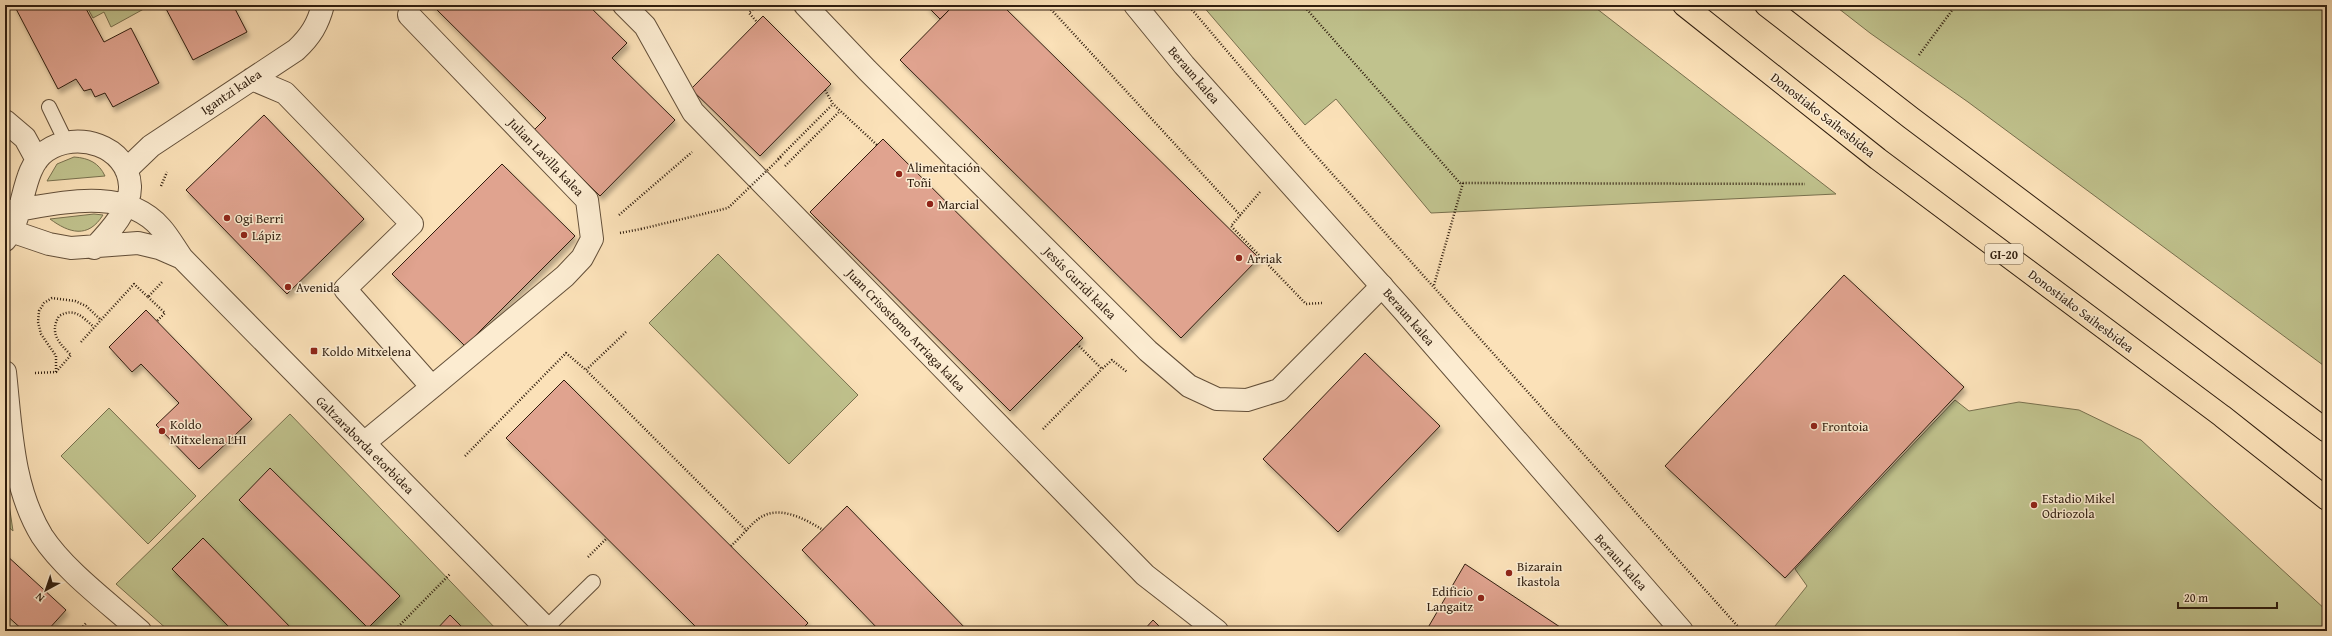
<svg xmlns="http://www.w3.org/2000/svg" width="2332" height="636" font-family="'Gentium Book Plus',serif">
<defs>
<filter id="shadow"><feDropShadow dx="2.5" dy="4.5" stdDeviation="2" flood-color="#0004"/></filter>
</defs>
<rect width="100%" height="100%" fill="#fbe1b8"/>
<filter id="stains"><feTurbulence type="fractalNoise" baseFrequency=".005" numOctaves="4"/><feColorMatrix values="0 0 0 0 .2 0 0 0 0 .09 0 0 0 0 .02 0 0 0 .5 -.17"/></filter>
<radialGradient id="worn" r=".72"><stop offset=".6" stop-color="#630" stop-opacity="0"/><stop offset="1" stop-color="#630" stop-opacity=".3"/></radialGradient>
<path fill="#c0c28d" stroke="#78704e" d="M86 5H151L111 27 104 12 93 18Z
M1202 5H1592L1836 194 1431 213 1336 99 1305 125Z
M1834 5H2327V368L1968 102 1870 33Z
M74 157C89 158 99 163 105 176L47 181 57 164Z
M94 214 103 215C88 239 69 233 50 219Z
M718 254 858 395 789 464 649 323Z
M1955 400 1969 411 2019 402 2079 410 2141 440 2327 611V631H1771L1807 586 1795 569Z
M109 408 196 496 148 544 61 456Z
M290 414 498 631H169L116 584Z
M5 477 13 531 5 524Z"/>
<path fill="#e0a38f" stroke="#301e0f" filter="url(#shadow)" d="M14 5H84L104 42 131 28 159 83 113 107 105 93 95 97 91 89 84 91 76 79 58 89Z
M164 5H233L247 32 193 60Z
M432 5H588L627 43 612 58 675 120 600 196 534 130 546 118Z
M926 5H954L940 19Z
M954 5H1002L1259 258 1181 338 900 60Z
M763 16 831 84 760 156 691 89Z
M264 115 364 219 287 294 186 190Z
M883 139 1083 338 1010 411 810 212Z
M502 164 575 236 465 346 392 274Z
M1844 275 1964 387 1785 578 1665 466Z
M146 310 252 419 199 469 156 425 179 403 141 364 132 372 109 347Z
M1365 353 1440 426 1338 532 1263 459Z
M564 380 808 623 800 631H700L506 438Z
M270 468 400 596 368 628 239 500Z
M847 506 968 631H880L802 550Z
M203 538 294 631H233L172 569Z
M5 554 66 610 47 631H24L5 614Z
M1465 564 1566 631H1426Z
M450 615 466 631H435Z
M1153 620 1164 631H1143Z"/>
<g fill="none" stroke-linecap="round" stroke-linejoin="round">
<g stroke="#634f39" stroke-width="16">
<path id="service" d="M49 107 66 142
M546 628 593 582"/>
</g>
<g stroke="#634f39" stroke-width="24">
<path id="minor" d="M624 5 645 26 693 112 1145 575 1217 631
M805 5 867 70 1148 351 1189 386 1217 399 1247 400 1279 390 1382 286
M409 15 587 200 592 239 582 258 565 276 432 387
M252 79 285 93 412 224 345 289 432 387 364 443
M5 121 25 138 37 160
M126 170 151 146 296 50C311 36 318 24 323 5
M5 212C54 205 123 184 161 228 169 237 175 248 182 258L549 631
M5 229 49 244 71 248 138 243 159 248 182 258
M5 240C26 216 20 169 46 151 76 130 128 145 130 186 131 209 109 232 94 248
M5 372C11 427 12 487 42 536 65 571 109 603 140 631"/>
</g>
<g stroke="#634f39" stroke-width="24">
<path id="tertiary" d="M1135 5 1184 65 1404 311 1682 631"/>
</g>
<g stroke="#301e0f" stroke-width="24">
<path id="motorway" d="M1684 5 1878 159 2222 416 2327 499
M1766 5 1911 118 2327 431"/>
</g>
<path stroke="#301e0f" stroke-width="2.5" stroke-dasharray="1 2" stroke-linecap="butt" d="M757 5 749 13 757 22
M1047 5 1241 216
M1188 5 1309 148 1742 631
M1303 5 1460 183 1805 184
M1919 55 1956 5
M825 90 833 104 877 145
M778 159 833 104
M785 166 840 111
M161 186 167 172
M1260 192 1231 226 1306 304 1322 303
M619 215 692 152
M620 233 641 229
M1434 285 1463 183
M148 297 165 313 157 321
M626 332 586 370 747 531
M81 342 101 320
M1077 344 1102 369 1112 360 1127 372
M56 372 71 355C59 343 49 333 59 316 75 307 82 317 94 327
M35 373 56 372V356L41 334 38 322 39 311 44 303 52 298 75 301 86 306 101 320 134 284 148 297 163 281
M1043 429 1102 369
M465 456 566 353 586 370
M731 546C740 538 753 521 763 516 782 506 807 520 823 530
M588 557 607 538
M79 631 87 622
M394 631 450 574"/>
<use href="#service" stroke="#fcecd1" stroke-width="14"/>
<use href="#minor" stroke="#fcecd1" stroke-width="22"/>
<use href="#tertiary" stroke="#fcecd1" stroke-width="22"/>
<use href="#motorway" stroke="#fbe1b8" stroke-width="22"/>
<path stroke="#301e0f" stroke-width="2.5" stroke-dasharray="1 2" stroke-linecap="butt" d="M641 229 728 208 781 157"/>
</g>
<g fill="#8f2418" stroke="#fcecd1" stroke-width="1.5">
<circle cx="899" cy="174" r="4"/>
<circle cx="930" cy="204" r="4"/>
<circle cx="227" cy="218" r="4"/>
<circle cx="244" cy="235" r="4"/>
<circle cx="1239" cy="258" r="4"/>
<circle cx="288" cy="287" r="4"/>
<rect x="310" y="347" width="8" height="8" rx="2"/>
<circle cx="1814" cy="426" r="4"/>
<circle cx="162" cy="431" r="4"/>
<circle cx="2034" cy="505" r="4"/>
<circle cx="1509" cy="573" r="4"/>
<circle cx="1481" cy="598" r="4"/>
</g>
<g text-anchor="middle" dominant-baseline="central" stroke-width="3" stroke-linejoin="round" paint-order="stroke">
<rect fill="#fcecd1" stroke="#6d5c49" stroke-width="1" x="1985" y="244" width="38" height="20" rx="3"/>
<g font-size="12" font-weight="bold" fill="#301e0f">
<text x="2004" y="254">GI-20</text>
</g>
<g font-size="13" fill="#301e0f" stroke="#fcecd1">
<text transform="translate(1194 75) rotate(49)">Beraun kalea</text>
<text transform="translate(231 92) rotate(-34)">Igantzi kalea</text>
<text transform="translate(1823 115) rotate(38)">Donostiako Saihesbidea</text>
<text transform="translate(546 157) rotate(46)">Julian Lavilla kalea</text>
<text transform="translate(1080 283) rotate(45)">Jesús Guridi kalea</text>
<text transform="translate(2081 311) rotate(37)">Donostiako Saihesbidea</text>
<text transform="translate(1409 317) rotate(49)">Beraun kalea</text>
<text transform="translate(906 330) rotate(46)">Juan Crisostomo Arriaga kalea</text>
<text transform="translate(365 445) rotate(45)">Galtzaraborda etorbidea</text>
<text transform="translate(1621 562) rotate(48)">Beraun kalea</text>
</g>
<g font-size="13" fill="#301e0f" stroke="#fcecd1" text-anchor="start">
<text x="907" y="167">Alimentación<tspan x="907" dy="15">Toñi</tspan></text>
<text x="938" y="204">Marcial</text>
<text x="235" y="218">Ogi Berri</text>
<text x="252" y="235">Lápiz</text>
<text x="1247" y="258">Arriak</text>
<text x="296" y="287">Avenida</text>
<text x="322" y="351">Koldo Mitxelena</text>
<text x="170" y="424">Koldo<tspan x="170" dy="15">Mitxelena LHI</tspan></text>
<text x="1822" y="426">Frontoia</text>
<text x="2042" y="498">Estadio Mikel<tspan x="2042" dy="15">Odriozola</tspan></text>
<text x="1517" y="566">Bizarain<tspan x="1517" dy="15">Ikastola</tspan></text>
<text x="1473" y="591" text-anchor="end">Edificio<tspan x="1473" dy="15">Langaitz</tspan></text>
</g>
</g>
<rect width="2332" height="636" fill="none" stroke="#fbe1b8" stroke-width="20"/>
<rect x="6" y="6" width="2320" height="624" fill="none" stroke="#301e0f" stroke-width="2"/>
<rect x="10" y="10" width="2312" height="616" fill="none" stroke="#301e0f"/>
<g transform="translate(46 590) rotate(220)" stroke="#fcecd1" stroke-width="3" paint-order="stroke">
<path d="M0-3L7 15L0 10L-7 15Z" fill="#301e0f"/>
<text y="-6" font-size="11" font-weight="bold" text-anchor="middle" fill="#301e0f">N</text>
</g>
<path d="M2178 602v6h99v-6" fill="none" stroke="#301e0f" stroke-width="2"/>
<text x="2184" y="602" font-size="12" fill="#301e0f" stroke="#fcecd1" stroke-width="3" paint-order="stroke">20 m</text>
<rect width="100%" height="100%" filter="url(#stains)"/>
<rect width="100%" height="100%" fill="url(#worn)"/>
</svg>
